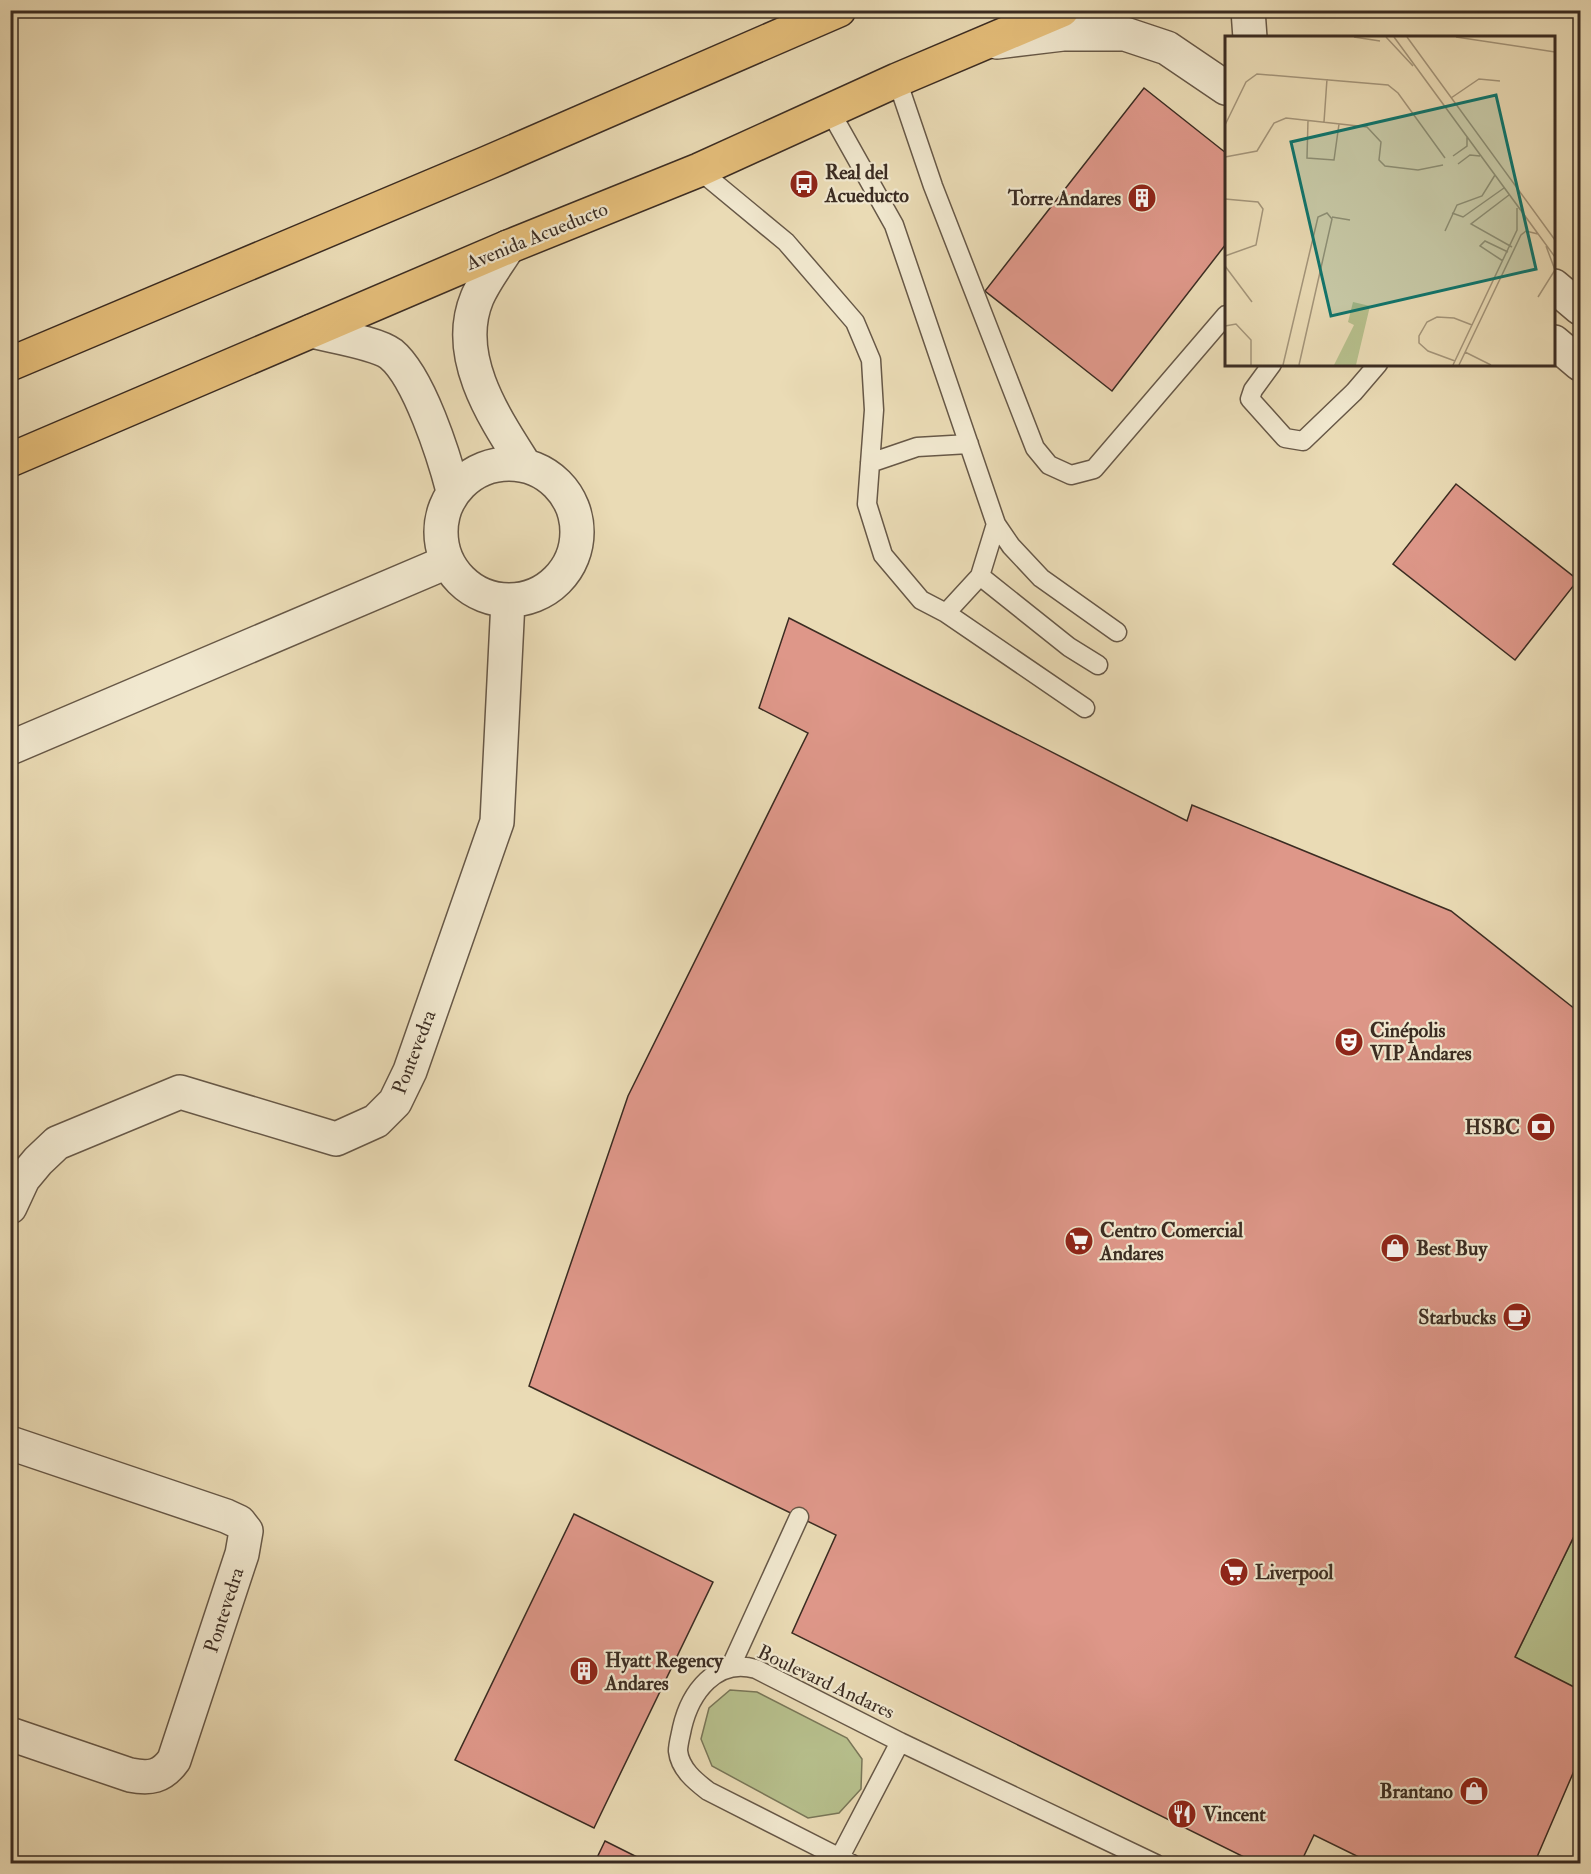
<svg xmlns="http://www.w3.org/2000/svg" width="1591" height="1874" font-family="'IM FELL Double Pica',serif">
<rect width="100%" height="100%" fill="#eadbb5"/>
<filter id="stains"><feTurbulence type="fractalNoise" baseFrequency=".00333" numOctaves="4"/><feColorMatrix values="0 0 0 0 .2 0 0 0 0 .09 0 0 0 0 .02 0 0 0 .5 -.17"/></filter>
<radialGradient id="worn" r=".72"><stop offset=".6" stop-color="#630" stop-opacity="0"/><stop offset="1" stop-color="#630" stop-opacity=".3"/></radialGradient>
<path fill="#b7c08d" stroke="#797658" stroke-width="1.5" d="M1580 1524V1690L1515 1657Z
M730 1690 757 1692 847 1738 862 1759 861 1789 839 1813 808 1818 712 1766 701 1739 709 1708Z"/>
<path fill="#de9789" stroke="#3b2c22" stroke-width="1.5" d="M1144 88 1226 153V244L1112 391 985 291Z
M1456 484 1578 580 1515 660 1393 564Z
M789 618 1187 821 1192 805 1451 911 1580 1013V1524L1515 1657 1580 1690V1757L1534 1864H1373L1314 1835 1300 1864H1258L792 1633 836 1535 529 1386 628 1096 808 733 759 708Z
M574 1514 713 1582 594 1828 455 1760Z
M605 1841 651 1864H594Z"/>
<g fill="none" stroke-linecap="round" stroke-linejoin="round">
<g stroke="#675847" stroke-width="21">
<path id="lane" d="M897 80 933 186 1035 448 1049 465 1071 475 1094 469 1226 315
M830 111 894 225 996 524 980 576 946 613
M699 170 786 242 855 322 871 360 874 410 867 504 883 555 921 600 946 613 1085 708
M1272 364 1253 390 1250 399 1285 438 1303 441 1354 392 1378 364
M870 463 917 447 969 444
M996 524 1011 546 1041 578 1117 632
M980 576 1069 647 1098 665
M731 1666 799 1517
M840 1857 900 1742
M852 1864 708 1791C695 1781 680 1769 678 1751 678 1744 681 1734 682 1728 690 1693 716 1657 756 1669L900 1742 1156 1864"/>
</g>
<g stroke="#675847" stroke-width="36">
<path id="street" d="M1248 10 1250 38
M997 42 1063 34H1125L1167 48 1226 88
M508 247C498 263 484 281 477 298 453 356 494 417 524 464
M1554 286 1580 308
M312 331C331 336 377 343 391 354 419 377 444 456 453 491
M1554 342 1580 364
M441 532a68 68 0 1 1 136 0a68 68 0 1 1-136 0Z
M10 748 447 562
M10 1207 23 1179 38 1161 57 1143 180 1092 336 1139 376 1121 395 1102 410 1071 497 822 508 601
M10 1443 226 1516 239 1522 246 1531 242 1554 174 1760C162 1777 150 1779 130 1775L10 1734"/>
</g>
<g stroke="#3b2c22" stroke-width="36">
<path id="primary" d="M10 364 487 163 839 10
M10 460 508 247 699 170 897 80 1062 10"/>
</g>
<use href="#lane" stroke="#f1e8cf" stroke-width="18"/>
<use href="#street" stroke="#f1e8cf" stroke-width="33"/>
<use href="#primary" stroke="#e5be7a" stroke-width="33"/>
</g>
<defs>
<g id="bus-disc" transform="scale(1.5)"><circle r="9.5" fill="#8f2418" stroke="#f1e8cf"/><path d="M-5-6H5V4H4V6H2V4H-2V6H-4V4H-5ZM-3.5-4V0h7V-4ZM-3.5 1.2v1.5H-2V1.2ZM2 1.2v1.5H3.5V1.2Z" fill="#fff"/></g>
<g id="building-disc" transform="scale(1.5)"><circle r="9.5" fill="#8f2418" stroke="#f1e8cf"/><path d="M-4-6H4V6H1V3H-1V6H-4ZM-2.5-4.3h1.7v1.8h-1.7ZM.8-4.3h1.7v1.8H.8ZM-2.5-1h1.7V.8h-1.7ZM.8-1h1.7V.8H.8Z" fill="#fff"/></g>
<g id="theatre-disc" transform="scale(1.5)"><circle r="9.5" fill="#8f2418" stroke="#f1e8cf"/><path d="M-5-5.5Q0-4 5-5.5V0Q5 5 0 6Q-5 5-5 0ZM-3.3-2.5H-1v1.5H-3.3ZM1-2.5H3.3v1.5H1ZM-2.8 1Q0 5.5 2.8 1Z" fill="#fff"/></g>
<g id="bank-disc" transform="scale(1.5)"><circle r="9.5" fill="#8f2418" stroke="#f1e8cf"/><path d="M-6-4H6V4H-6ZM0-2.3a2.3 2.3 0 1 0 0 4.6a2.3 2.3 0 1 0 0-4.6Z" fill="#fff"/></g>
<g id="supermarket-disc" transform="scale(1.5)"><circle r="9.5" fill="#8f2418" stroke="#f1e8cf"/><path d="M-6-5.5h2.5l.6 2H6L4.5 2H-2.5L-4.4-4H-6ZM-1.5 3.2a1.3 1.3 0 1 0 .1 0ZM3 3.2a1.3 1.3 0 1 0 .1 0Z" fill="#fff"/></g>
<g id="shop-disc" transform="scale(1.5)"><circle r="9.5" fill="#8f2418" stroke="#f1e8cf"/><path d="M-5-2.5h2.3a2.7 3.5 0 0 1 5.4 0H5L5.5 6h-11ZM-1.5-2.5h3a1.5 2.3 0 0 0-3 0Z" fill="#fff"/></g>
<g id="cafe-disc" transform="scale(1.5)"><circle r="9.5" fill="#8f2418" stroke="#f1e8cf"/><path d="M-5.5-4.5H6V0H3Q3 3.5 0 3.5H-2.5Q-5.5 3.5-5.5 0ZM3-3.2v2h1.7v-2ZM-6 4.5H4V6H-6Z" fill="#fff"/></g>
<g id="restaurant-disc" transform="scale(1.5)"><circle r="9.5" fill="#8f2418" stroke="#f1e8cf"/><path d="M-5-6h1v4h1v-4h1v4h1v-4h1v5L-1.5 .5V6h-2V.5L-5-1ZM5-6V6H3V1.5H1.5Q1.5-4 5-6Z" fill="#fff"/></g>
</defs>
<g fill-rule="evenodd">
<use href="#bus-disc" x="804" y="184"/>
<use href="#building-disc" x="1142" y="198"/>
<use href="#theatre-disc" x="1349" y="1042"/>
<use href="#bank-disc" x="1541" y="1127"/>
<use href="#supermarket-disc" x="1079" y="1241"/>
<use href="#shop-disc" x="1395" y="1248"/>
<use href="#cafe-disc" x="1517" y="1317"/>
<use href="#supermarket-disc" x="1234" y="1572"/>
<use href="#building-disc" x="584" y="1671"/>
<use href="#shop-disc" x="1474" y="1791"/>
<use href="#restaurant-disc" x="1182" y="1814"/>
</g>
<g text-anchor="middle" dominant-baseline="central" stroke-width="4.5" stroke-linejoin="round" paint-order="stroke">
<g font-size="20" font-weight="bold" fill="#3b2c22" stroke="#f1e8cf" text-anchor="start">
<text x="825" y="172">Real del<tspan x="825" dy="23">Acueducto</tspan></text>
<text x="1121" y="198" text-anchor="end">Torre Andares</text>
<text x="1370" y="1030">Cinépolis<tspan x="1370" dy="23">VIP Andares</tspan></text>
<text x="1520" y="1127" text-anchor="end">HSBC</text>
<text x="1100" y="1230">Centro Comercial<tspan x="1100" dy="23">Andares</tspan></text>
<text x="1416" y="1248">Best Buy</text>
<text x="1496" y="1317" text-anchor="end">Starbucks</text>
<text x="1255" y="1572">Liverpool</text>
<text x="605" y="1660">Hyatt Regency<tspan x="605" dy="23">Andares</tspan></text>
<text x="1453" y="1791" text-anchor="end">Brantano</text>
<text x="1203" y="1814">Vincent</text>
</g>
<g font-size="20" fill="#3b2c22" stroke="#f1e8cf">
<text transform="translate(537 236) rotate(-22)">Avenida Acueducto</text>
<text transform="translate(414 1052) rotate(-69)">Pontevedra</text>
<text transform="translate(224 1610) rotate(-72)">Pontevedra</text>
<text transform="translate(826 1682) rotate(25)">Boulevard Andares</text>
</g>
</g>
<g transform="translate(1225 36)">
<rect width="330" height="330" fill="#eadbb5"/>
<path d="M128 266 145 270 131 329H109L129 289 123 286Z" fill="#b7c08d"/>
<path fill="none" stroke="#a4957a" stroke-width="1.5" d="M129 1 155 5M161 1 188 30M169 1 330 221M182 1 330 204M231 1 330 16M226 62 254 43 275 45M83 84 82 122 109 124 114 88M99 86 102 43M0 89 21 46 32 38 163 49 173 57 220 122M228 120 242 110V101M0 121 32 115 49 87 61 82 142 91 156 106 154 124 160 130 193 134 218 129M233 128 245 119 255 120M284 159 246 188 287 211M0 163 33 166 38 173 31 209 0 220M227 177 238 181 279 152M107 181 125 184M220 195 232 169 257 160 270 139M278 225 255 210 260 205 283 216M0 230 27 266M313 261 330 234 321 210M0 290 11 288 26 304V329M240 316 266 329M230 325 203 315 194 307V300L202 286 212 281 229 282 247 289M58 329 93 181 102 177 107 183 74 329M228 329 292 194V172M234 329 296 199 301 195 313 198"/>
<path fill="#0f766e" fill-opacity="0.15" stroke="#0f766e" stroke-width="3" d="M271 59 311 233 106 280 66 106Z"/>
<rect width="330" height="330" fill="none" stroke="#3b2c22" stroke-width="3"/>
</g>
<rect width="1591" height="1874" fill="none" stroke="#eadbb5" stroke-width="36"/>
<rect x="12" y="12" width="1567" height="1850" fill="none" stroke="#3b2c22" stroke-width="3"/>
<rect x="18" y="18" width="1555" height="1838" fill="none" stroke="#3b2c22" stroke-width="1.5"/>
<rect width="100%" height="100%" filter="url(#stains)"/>
<rect width="100%" height="100%" fill="url(#worn)"/>
</svg>
